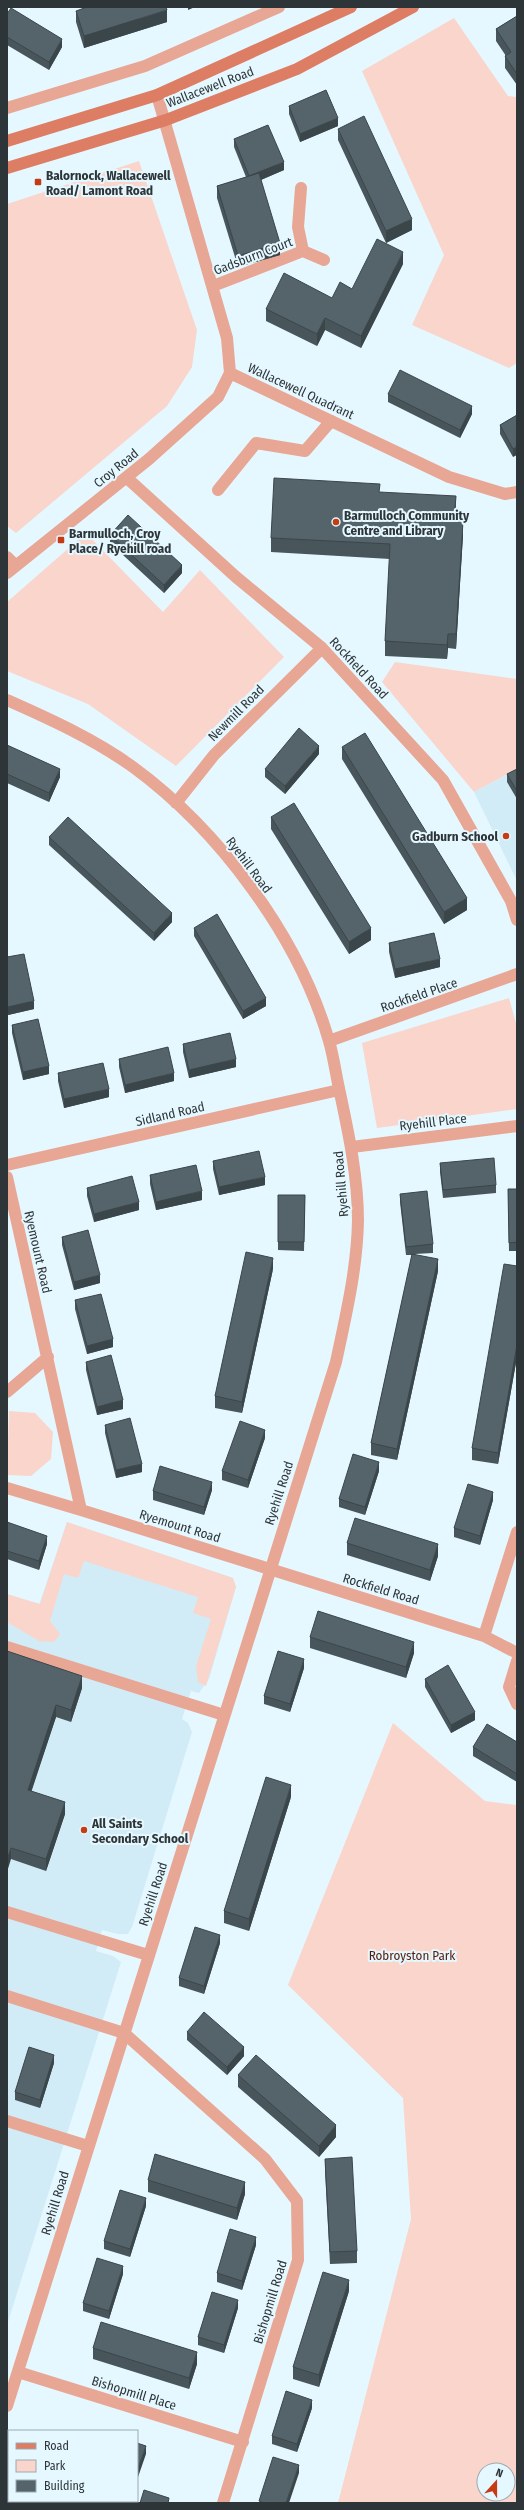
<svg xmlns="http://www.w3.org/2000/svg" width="524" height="2510" font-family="'Fira Sans Condensed',sans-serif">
<rect width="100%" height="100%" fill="#e5f8ff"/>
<path fill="#d1ecf7" d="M517 769V881L474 792Z
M67 1522 233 1578 236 1587 209 1679 199 1693 191 1691 182 1719 188 1723 192 1732 132 1927 128 1934H118L102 1930 96 1951 113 1956 121 1962 7 2325V1594L39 1605Z"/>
<path fill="#fad5cc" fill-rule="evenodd" d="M454 18 508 96 517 97V363L509 368 412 325 444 255 362 71Z
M139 161 197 330 192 367 167 406 16 533 7 526V204Z
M86 533 163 612 200 570 284 657 176 766 88 704 7 671V602Z
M395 662 517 679V769L474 792 382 682Z
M509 998 517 1027V1109L377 1128 362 1043Z
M9 1411 35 1413 53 1432 51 1459 31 1476 7 1475Z
M67 1522 233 1578 236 1587 206 1686 198 1682 196 1666 211 1619 193 1613 198 1597 84 1561 78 1578 64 1574 50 1621 60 1634 54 1642 39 1641 7 1622V1594L40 1604Z
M393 1723 485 1801 517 1805V2503H338L411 2219 403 2098 288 1985ZM484 2470H508V2494H484Z"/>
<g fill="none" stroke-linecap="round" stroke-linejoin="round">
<path stroke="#e8a694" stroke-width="12" d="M218 490 256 443 305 451 331 421
M7 1647 224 1715
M7 1912 148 1955
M7 1996 124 2033
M7 2121 88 2146"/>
<path stroke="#e8a694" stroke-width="12" d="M157 95 227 338 230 373
M7 108 145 66 279 7
M303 251 324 260
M213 286 303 251 298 227 301 188
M230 373 449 477 505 494 517 492
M127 478 236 577 322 648 443 780 511 901 517 920
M7 557 16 566
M7 573 149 459 218 397 230 373
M7 700C50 719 94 739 133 767 219 830 299 937 329 1041 334 1058 336 1076 340 1093 349 1135 358 1178 358 1221 357 1269 346 1315 336 1362L7 2406
M176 803 214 755 322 648
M329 1041 517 974
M352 1147 517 1126
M7 1165 339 1090
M7 1177 81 1510 484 1636 517 1653
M7 1392 48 1357
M7 1488 81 1510
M484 1636 517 1532
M517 1661 509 1687 517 1704
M124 2033 265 2159 297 2201 298 2260 223 2503
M18 2372 243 2442"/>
<path stroke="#dd7d64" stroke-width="12" d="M7 141 157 95 351 7
M7 168 166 120 297 69 413 7"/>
</g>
<path fill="#48565b" d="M76 11 167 22 84 48 76 22Z
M7 14 62 47 49 70 7 45Z
M517 16V85L505 68V56H506L496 41V29Z
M289 106 338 126 300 142 289 114Z
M338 129 412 230 386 243 338 140Z
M234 139 284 170 261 180 280 255 238 267 217 198V186L246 177 234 147Z
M403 264 361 348 325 330 317 346 266 321V309L332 298 352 289Z
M388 394 472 414 460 438 388 402Z
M517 415 513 457 500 434V425Z
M380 492 456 511 455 521 463 535 456 649 448 648 447 659 385 656V641L390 559 271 552V538Z
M110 535 182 573 164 593 110 543Z
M7 745 60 777 49 802 7 783Z
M342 747 467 910 444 924 342 759Z
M319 754 285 794 265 777V769Z
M517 769V799L507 782V774Z
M271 817 371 940 349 954 271 829Z
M49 837 172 922 154 941 49 845Z
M194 928 266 1006 243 1019 194 936Z
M389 943 440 967 395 978 389 952Z
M7 957 34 1009 8 1015 7 1011Z
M12 1025 49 1074 23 1080 12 1033Z
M183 1044 236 1067 189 1078 183 1052Z
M119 1059 174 1081 125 1093 119 1067Z
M58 1073 109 1097 64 1108 58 1081Z
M213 1161 265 1185 219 1195 213 1169Z
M440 1163 496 1185V1193L443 1198 440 1172Z
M150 1175 202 1200 156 1210 150 1184Z
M87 1188 139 1210 94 1222 87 1196Z
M508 1189H517V1251H509Z
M400 1194 433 1244V1253L415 1254 438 1271 397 1460 371 1455V1443L412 1255H406L400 1202Z
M278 1195H305L304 1251 278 1250Z
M62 1237 100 1283 74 1290 62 1245Z
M517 1266V1357L498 1464 472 1460V1448Z
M273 1269 242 1413 215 1408V1396Z
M75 1300 113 1347 87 1354 75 1309Z
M86 1362 123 1409 97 1415 86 1370Z
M105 1425 142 1472 116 1478 105 1433Z
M265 1438 248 1488 222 1480V1471Z
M379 1471 365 1515 339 1507V1499Z
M212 1490 204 1515 153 1500V1491Z
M493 1500 480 1545 454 1537V1528Z
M7 1522 47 1544 39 1570 7 1559Z
M347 1543 438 1556 430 1581 347 1555Z
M310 1637 414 1653 406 1678 310 1648Z
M7 1651 82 1688 71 1722 56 1717 31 1791 65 1814 46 1871 11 1859Z
M304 1668 290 1712 264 1704V1696Z
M425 1679 475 1720 451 1733 425 1687Z
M517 1742V1782L473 1756V1747Z
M291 1797 249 1931 224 1923V1911Z
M220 1943 204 1994 179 1986V1978Z
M187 2032 244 2056 227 2075 187 2040Z
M54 2063 40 2108 15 2100V2092Z
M238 2075 336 2137 319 2157 238 2087Z
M325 2159 357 2251V2263L330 2264 325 2171Z
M148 2180 245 2194 237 2220 148 2192Z
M146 2206 130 2257 104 2249V2241Z
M256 2245 242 2290 217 2282V2273Z
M123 2274 109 2319 83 2311V2303Z
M349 2291 319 2387 293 2379V2367Z
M238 2308 224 2353 198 2345V2337Z
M93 2348 197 2364 189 2389 93 2359Z
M312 2408 297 2452 272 2444V2436Z"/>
<path fill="#3b464a" d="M188 7H195L188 10Z
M167 10V22L84 48V36Z
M62 39V47L49 70V62Z
M338 118V126L300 142V134Z
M284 162V170L249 185V176Z
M412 219V230L386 243V231Z
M280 243V255L238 267V256Z
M403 252V264L361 348V336Z
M325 318V330L317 346V334Z
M472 406V414L460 438V430Z
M517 446V455L513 457V449Z
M456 496V511L454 535V521Z
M463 521V535L456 649V634Z
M182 565V573L164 593V585Z
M448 634V648L447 659V645Z
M319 746V754L285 794V786Z
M60 769V777L49 802V793Z
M467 898V910L444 924V912Z
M172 913V922L154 941V933Z
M371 928V940L349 954V942Z
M440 959V967L395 978V969Z
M266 998V1006L243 1019V1011Z
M34 1001V1009L8 1015V1007Z
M236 1059V1067L189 1078V1070Z
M49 1066V1074L23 1080V1072Z
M174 1073V1081L125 1093V1085Z
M109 1089V1097L64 1108V1099Z
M265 1177V1185L219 1195V1187Z
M202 1191V1200L156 1210V1202Z
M139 1202V1210L94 1222V1214Z
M273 1258V1269L242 1413V1402Z
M438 1259V1271L397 1460V1449Z
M100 1275V1283L74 1290V1282Z
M113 1339V1347L87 1354V1346Z
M517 1345V1357L498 1464V1453Z
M123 1400V1409L97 1415V1407Z
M265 1430V1438L248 1488V1480Z
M379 1462V1471L365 1515V1507Z
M142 1464V1472L116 1478V1470Z
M212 1482V1490L204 1515V1507Z
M493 1492V1500L480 1545V1536Z
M47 1536V1544L39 1570V1561Z
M438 1544V1556L430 1581V1570Z
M414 1642V1653L406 1678V1667Z
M304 1659V1668L290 1712V1704Z
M82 1676V1688L71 1722V1710Z
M56 1705V1717L28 1802V1790Z
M475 1712V1720L451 1733V1725Z
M291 1785V1797L249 1931V1919Z
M65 1802V1814L46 1871V1859Z
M11 1848V1859L7 1872V1860Z
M220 1935V1943L204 1994V1986Z
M244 2047V2056L227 2075V2067Z
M54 2055V2063L40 2108V2100Z
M336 2125V2137L319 2157V2146Z
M245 2182V2194L237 2220V2208Z
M146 2198V2206L130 2257V2249Z
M256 2237V2245L242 2290V2281Z
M123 2266V2274L109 2319V2311Z
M349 2280V2291L319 2387V2375Z
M238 2300V2308L224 2353V2345Z
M197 2352V2364L189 2389V2378Z
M312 2400V2408L297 2452V2444Z
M146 2446V2454L137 2480V2471Z
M299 2465V2473L289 2503H286Z
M54 2501H57V2503H53Z"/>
<path fill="#54646a" stroke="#3b464a" d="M87 7H166L167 10 84 36 76 11Z
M11 8 62 39 49 62 7 37V14Z
M517 16V74L505 56 511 52 496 29Z
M326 90 338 118 300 134 289 106Z
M364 116 412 219 386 231 338 129Z
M268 125 284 162 249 176 234 139Z
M259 173 280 243 238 256 217 186Z
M377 239 403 252 361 336 325 318 317 334 266 309 284 273 332 298 340 282 352 289Z
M400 370 472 406 460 430 388 394Z
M517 415V446L513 449 500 425Z
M274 478 380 484 379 492 456 496 454 521H463L456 634H448L447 645 385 641 390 544 271 538Z
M128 515 182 565 164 585 110 535Z
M299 728 319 746 285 786 265 769Z
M365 733 467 898 444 912 342 747Z
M7 745 60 769 49 793 7 774Z
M517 769V791L507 774Z
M294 803 371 928 349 942 271 817Z
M68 817 172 913 154 933 49 837Z
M217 914 266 998 243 1011 194 928Z
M434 933 440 959 395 969 389 943Z
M24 954 34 1001 8 1007 7 1003V957Z
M38 1019 49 1066 23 1072 12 1025Z
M230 1033 236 1059 189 1070 183 1044Z
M168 1047 174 1073 125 1085 119 1059Z
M103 1063 109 1089 64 1099 58 1073Z
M259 1151 265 1177 219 1187 213 1161Z
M494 1158 496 1185 443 1190 440 1163Z
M196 1165 202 1191 156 1202 150 1175Z
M132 1176 139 1202 94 1214 87 1188Z
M508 1189H517V1242L509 1243Z
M427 1191 433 1244 406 1247 400 1194Z
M278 1195H305L304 1242H278Z
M88 1230 100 1275 74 1282 62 1237Z
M246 1252 273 1258 242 1402 215 1396Z
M412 1254 438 1259 397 1449 371 1443Z
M504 1264 517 1266V1345L498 1453 472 1448Z
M101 1294 113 1339 87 1346 75 1300Z
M111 1355 123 1400 97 1407 86 1362Z
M130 1418 142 1464 116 1470 105 1425Z
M240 1421 265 1430 248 1480 222 1471Z
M353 1454 379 1462 365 1507 339 1499Z
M160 1466 212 1482 204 1507 153 1491Z
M468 1484 493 1492 480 1536 454 1528Z
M355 1518 438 1544 430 1570 347 1543Z
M7 1522 47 1536 39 1561 7 1551Z
M318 1611 414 1642 406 1667 310 1637Z
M7 1651 82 1676 71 1710 56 1705 28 1790 65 1802 46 1859 11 1848 7 1860Z
M278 1651 304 1659 290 1704 264 1696Z
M448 1665 475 1712 451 1725 425 1679Z
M487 1724 517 1742V1774L473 1747Z
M266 1777 291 1785 249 1919 224 1911Z
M195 1927 220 1935 204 1986 179 1978Z
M204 2012 244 2047 227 2067 187 2032Z
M29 2047 54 2055 40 2100 15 2092Z
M256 2055 336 2125 319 2146 238 2075Z
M155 2154 245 2182 237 2208 148 2180Z
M352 2157 357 2251 330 2252 325 2159Z
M120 2190 146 2198 130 2249 104 2241Z
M230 2229 256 2237 242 2281 217 2273Z
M97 2258 123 2266 109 2311 83 2303Z
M323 2272 349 2280 319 2375 293 2367Z
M212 2292 238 2300 224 2345 198 2337Z
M101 2322 197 2352 189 2378 93 2348Z
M286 2391 312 2400 297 2444 272 2436Z
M137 2443 146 2446 137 2471Z
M273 2457 299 2465 286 2503H264L259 2501Z
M144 2490 169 2498 168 2503H140Z
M25 2501H54L53 2503H25Z"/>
<g fill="#c43b14" stroke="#e5f8ff" stroke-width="1.5">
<rect x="34" y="178" width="8" height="8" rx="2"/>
<circle cx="336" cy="522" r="4"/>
<rect x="57" y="536" width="8" height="8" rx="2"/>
<circle cx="506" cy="836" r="4"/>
<circle cx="84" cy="1830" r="4"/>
</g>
<g text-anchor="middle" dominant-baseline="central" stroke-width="4" stroke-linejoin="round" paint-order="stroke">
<g font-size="13" fill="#2e3538" stroke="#e5f8ff">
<text transform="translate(210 87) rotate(-21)">Wallacewell Road</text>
<text transform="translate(253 256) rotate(-21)">Gadsburn Court</text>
<text transform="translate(301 391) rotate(25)">Wallacewell Quadrant</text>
<text transform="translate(116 468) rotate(-39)">Croy Road</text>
<text transform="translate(359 668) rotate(47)">Rockfield Road</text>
<text transform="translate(236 713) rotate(-45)">Newmill Road</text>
<text transform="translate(249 865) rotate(53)">Ryehill Road</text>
<text transform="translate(419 995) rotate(-19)">Rockfield Place</text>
<text transform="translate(170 1114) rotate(-13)">Sidland Road</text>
<text transform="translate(433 1122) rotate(-7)">Ryehill Place</text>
<text transform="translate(341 1184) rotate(-95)">Ryehill Road</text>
<text transform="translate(38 1252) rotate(77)">Ryemount Road</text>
<text transform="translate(279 1493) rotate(-72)">Ryehill Road</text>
<text transform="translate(180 1526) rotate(17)">Ryemount Road</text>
<text transform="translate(381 1589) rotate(17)">Rockfield Road</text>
<text transform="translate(153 1894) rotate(-72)">Ryehill Road</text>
<text transform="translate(55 2203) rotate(-73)">Ryehill Road</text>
<text transform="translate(270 2302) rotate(-73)">Bishopmill Road</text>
<text transform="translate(134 2393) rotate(17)">Bishopmill Place</text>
</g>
<g font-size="13" font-weight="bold" fill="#2e3538" stroke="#e5f8ff" text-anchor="start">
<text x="46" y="175">Balornock, Wallacewell<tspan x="46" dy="15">Road/ Lamont Road</tspan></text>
<text x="344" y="515">Barmulloch Community<tspan x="344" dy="15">Centre and Library</tspan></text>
<text x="69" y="533">Barmulloch, Croy<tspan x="69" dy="15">Place/ Ryehill road</tspan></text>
<text x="498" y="836" text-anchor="end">Gadburn School</text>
<text x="92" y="1823">All Saints<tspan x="92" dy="15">Secondary School</tspan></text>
</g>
<g font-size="13" fill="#591d0d" stroke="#e5f8ff">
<text x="412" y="1955">Robroyston Park</text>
</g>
</g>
<rect width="524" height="2510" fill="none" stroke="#2e3538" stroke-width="16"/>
<rect x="8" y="2430" width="130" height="72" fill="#e5f8ff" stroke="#9caaaf"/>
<rect x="16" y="2443" width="20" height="6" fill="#dd7d64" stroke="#9caaaf"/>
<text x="44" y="2450" font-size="12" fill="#2e3538">Road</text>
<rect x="16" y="2460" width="20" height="12" fill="#fad5cc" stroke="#9caaaf"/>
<text x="44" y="2470" font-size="12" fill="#2e3538">Park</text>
<rect x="16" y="2480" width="20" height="12" fill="#54646a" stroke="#9caaaf"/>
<text x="44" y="2490" font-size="12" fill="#2e3538">Building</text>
<g transform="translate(496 2482) rotate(21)"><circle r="19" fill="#e5f8ff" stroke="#9caaaf"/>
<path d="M0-3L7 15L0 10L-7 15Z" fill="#c43b14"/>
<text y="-6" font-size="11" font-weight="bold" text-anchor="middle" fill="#2e3538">N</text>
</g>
</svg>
